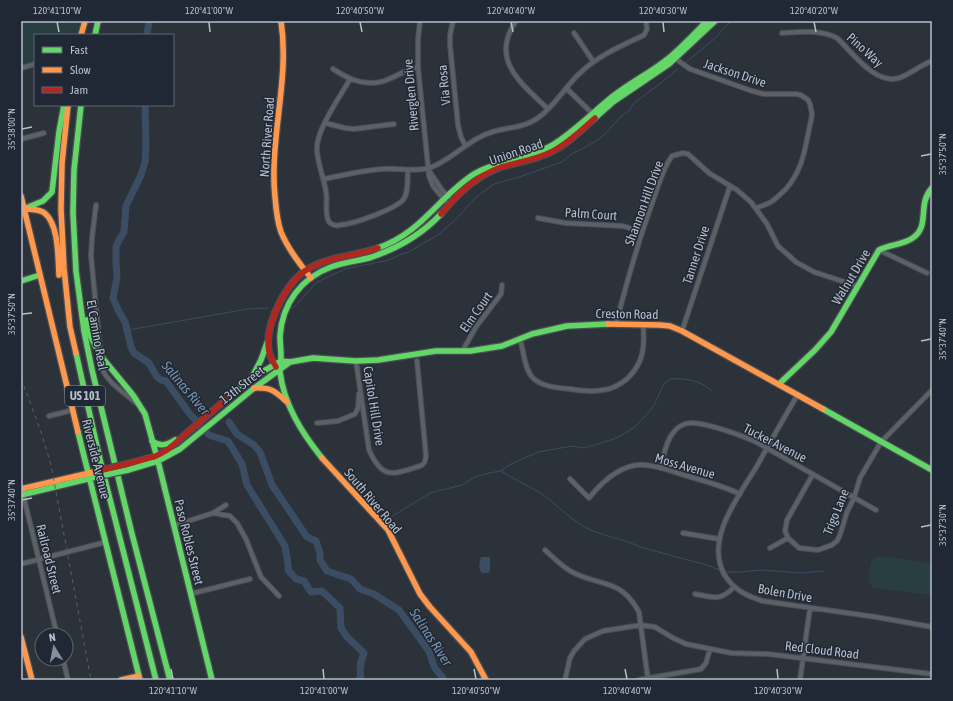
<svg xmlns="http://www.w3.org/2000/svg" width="953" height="701" font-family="'Asap Condensed',sans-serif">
<rect width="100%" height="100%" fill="#2c3239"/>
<path fill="#293e40" d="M21 21H80L77 35H35V61L21 64Z
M878 556 932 563V595L874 588C866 581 869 569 872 559Z"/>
<path fill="#3b4d63" d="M481 557H490V569L489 573H482C478 569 479 562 481 557Z"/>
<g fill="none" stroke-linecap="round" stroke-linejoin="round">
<path stroke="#3b4d63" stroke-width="1" d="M685 63 713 40 731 21
M290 308 294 307 317 282 345 269 389 260 399 255 409 252 439 234 458 217 475 198 494 184 519 177 562 162 573 153 582 149 598 140 609 130 620 117 629 111 633 104 657 86 678 69
M128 330 248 309 268 308
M501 471C513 479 527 485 539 492 557 504 571 521 591 530 607 537 624 539 640 547L710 566 721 571
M383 522 430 493 462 485 475 477 489 473 501 471 511 464 538 452 572 446 584 448 614 439 627 432 636 426 653 407 664 384 670 379C685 378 699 380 711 390
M724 572H741L761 570 803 573 824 571"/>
<path stroke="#3b4d63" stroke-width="7" d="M147 35 149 21
M145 105 146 146 145 162 141 175 126 206 124 232 119 240 116 247V263L117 277 113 298 118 310 125 322 131 347 134 353 149 363 157 377 161 380 166 381 189 413 209 435 228 441 242 464 247 485 285 546C286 555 289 562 288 570L296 579 304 581 311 592 322 591 340 608 341 628 347 637 364 653C360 662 359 669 361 678L358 680
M229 422 237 434 254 445 260 452 272 485 307 537 316 541 320 553V560L327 571 351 579 360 589 374 594 399 610 428 650C432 656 431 660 434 666 435 670 441 674 444 680"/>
<g stroke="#4a4e54" stroke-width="6">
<path id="street" d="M420 21 418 40V67L429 176 433 186 448 204
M453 21 450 35V45L458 125 461 137 465 145
M516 21C489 60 522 84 548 109
M574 33 593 61
M782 33C801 32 820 29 837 38 853 53 875 85 899 78 911 74 920 65 932 61
M673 57 690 69 752 91 764 94H796L801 95 808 100 810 104 812 114 811 120C805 147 804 169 785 190 780 194 776 199 771 202 766 205 761 206 756 208
M21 68 35 64
M333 69C349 80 370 88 389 79 399 75 407 69 418 67
M350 79C340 97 315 131 317 151 318 165 324 178 326 192 328 202 324 213 329 222 332 225 336 226 340 225 354 224 393 210 403 200 409 193 407 178 408 170
M566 88 594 115
M325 123 345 128 354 129 394 124
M21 139 44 133
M428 169 442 190 449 197
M324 179C344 175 364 170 384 169 399 168 414 172 429 168 451 161 468 139 492 132 507 127 524 128 538 118 554 107 565 87 579 74 597 56 621 46 644 35L647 29 646 21
M96 205 92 238 91 256 102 369C109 384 124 392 136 403
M538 218 565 223 623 226 642 232
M879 250 927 273
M616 324C627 281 639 239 654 198 659 184 663 168 672 156L683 153 688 154 709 173 737 190 751 202 767 224 778 246 796 262 814 272 857 286
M682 331 730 186
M520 340C524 351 524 368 532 377 541 387 558 388 570 389 581 391 592 392 603 390 613 389 621 384 628 378 644 362 645 346 643 324
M463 350 476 327 498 298 501 294 502 285
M356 361 369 450C383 481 393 474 420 466 425 464 425 461 426 456L417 361
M798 394C784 418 770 442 757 466 739 496 705 538 724 574 733 589 746 596 763 601L876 617 932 627
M49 416 73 410
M317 423 338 421 355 414 358 408 359 394
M660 468C664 457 665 442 673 433 677 427 684 423 691 423 705 422 743 436 756 442L876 510
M813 474 787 520 785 531 788 538 799 548 818 550 832 545 837 541 840 535 847 512 854 498 860 478 881 442 932 390
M570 479 589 498C602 482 622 463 645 465 659 466 674 472 687 476 705 481 723 486 740 494
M23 494 57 635
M213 513 230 516 237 523 246 539 261 577 279 596
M173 526 213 513 226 505
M683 533 719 539
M770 548 788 538
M545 550C554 558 563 568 574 573 603 587 621 579 639 612L648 680
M21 564 106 542
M190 594 250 579
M695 594C713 597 720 602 734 587
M63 659 68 680
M565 680 570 658 574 651 585 639 603 631 641 625 655 627 673 638 686 644 731 653 768 654 932 674
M638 680 701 669 706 663 710 649
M800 680 810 608"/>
</g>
<g stroke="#4a4e54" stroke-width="8">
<path id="fast" d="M95 35 98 21
M81 105 74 170 73 213 76 271 84 331 92 370 132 534 170 680
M595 118 613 102 669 64 715 21
M26 208 43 201 52 192 59 132 64 105
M378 248C423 232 438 197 474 174 497 160 527 160 551 146 573 133 592 113 612 97 631 82 652 72 670 57 683 46 695 33 707 21
M21 281 40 275
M87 320 91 337 100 355
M76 353 101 464 156 680
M100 355 133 395 145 414 158 461 212 680
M252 377 261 360 267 343
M779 384 815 350 831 332 879 250C890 244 905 245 914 237 930 225 917 204 932 188
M230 396 250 379 281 361 290 362 313 358 356 361 378 360 436 351H470L502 346 532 334 567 326 608 324
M823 409 932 470
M78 432 140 680
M152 441C160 447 167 445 175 440
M322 458C302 433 284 405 280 372 279 367 281 362 281 357 281 350 280 343 280 336 282 304 301 278 331 267 344 262 359 261 372 257 398 248 422 234 441 214
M128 470 158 461 180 449 253 389 290 362
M21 495 100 476"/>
</g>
<g stroke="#4a4e54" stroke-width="8">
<path id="slow" d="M281 21C290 80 269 138 275 197 276 209 277 221 281 232 288 249 300 264 311 278
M81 35 85 21
M68 105 62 163 61 209 64 268 70 327 76 353
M21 196 78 432
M24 209C30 209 37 209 43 212 59 222 58 258 59 275
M608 324 660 325 670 326 682 331 823 409
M254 388C271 387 275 391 287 402
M322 458 388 530 420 594 430 607 471 652 486 680
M21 489 98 471
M21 637 32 680
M121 680 139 676"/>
</g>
<g stroke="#4a4e54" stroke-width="8">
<path id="jam" d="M441 214C458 193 476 176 501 167 518 162 535 160 551 152 568 144 581 130 595 118
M276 367C272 360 268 353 268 344 268 319 287 281 308 269 330 256 356 256 378 248
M127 464 156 456 167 450 230 396"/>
</g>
<use href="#street" stroke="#5c6067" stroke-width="4"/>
<use href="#fast" stroke="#63d668" stroke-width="5.5"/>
<use href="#slow" stroke="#ff974d" stroke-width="5.5"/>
<use href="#jam" stroke="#b3261e" stroke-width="5.5"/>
<path stroke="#5a5f65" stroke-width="1" stroke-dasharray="4 4" stroke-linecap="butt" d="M21 378 41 432 51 465 91 680"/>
<g stroke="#4a4e54" stroke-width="8" stroke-linecap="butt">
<path id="fast-bridge" d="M100 476 128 470"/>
</g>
<g stroke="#4a4e54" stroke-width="8" stroke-linecap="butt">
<path id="jam-bridge" d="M98 471 127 464"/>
</g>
<use href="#fast-bridge" stroke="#63d668" stroke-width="5.5"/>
<use href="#jam-bridge" stroke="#b3261e" stroke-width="5.5"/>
</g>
<path fill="none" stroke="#b7bfc9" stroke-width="1.5" d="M57 22 59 32M209 22 210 32M360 22 362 32M511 22 513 32M663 22 664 32M814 22 816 32M22 129 32 127M921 156 931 154M22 314 32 313M921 341 931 339M22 500 32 498M921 527 931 525M171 669 173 679M323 669 324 679M474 669 476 679M625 669 627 679M777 669 778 679"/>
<g text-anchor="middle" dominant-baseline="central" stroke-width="3" stroke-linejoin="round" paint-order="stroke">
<rect fill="#1f2834" stroke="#89929c" stroke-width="1" x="65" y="386" width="40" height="20" rx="3"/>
<g font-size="12" font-weight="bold" fill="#b7bfc9">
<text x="85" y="396">US 101</text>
</g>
<g font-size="13" fill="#b7bfc9" stroke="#1f2834">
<text transform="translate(865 50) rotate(42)">Pino Way</text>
<text transform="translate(735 73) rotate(18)">Jackson Drive</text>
<text transform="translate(444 85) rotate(-96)">Via Rosa</text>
<text transform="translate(411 95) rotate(-95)">Riverglen Drive</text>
<text transform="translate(267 137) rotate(-86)">North River Road</text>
<text transform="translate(516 152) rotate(-19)">Union Road</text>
<text transform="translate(644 203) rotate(-70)">Shannon Hill Drive</text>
<text transform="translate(591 214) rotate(4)">Palm Court</text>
<text transform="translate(696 255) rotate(-72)">Tanner Drive</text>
<text transform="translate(851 277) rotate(-59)">Walnut Drive</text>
<text transform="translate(476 312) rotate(-55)">Elm Court</text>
<text transform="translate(627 314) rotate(1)">Creston Road</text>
<text transform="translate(97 335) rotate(80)">El Camino Real</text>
<text transform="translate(242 385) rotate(-38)">13th Street</text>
<text transform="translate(374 406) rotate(81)">Capitol Hill Drive</text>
<text transform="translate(775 443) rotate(27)">Tucker Avenue</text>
<text transform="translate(96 459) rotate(76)">Riverside Avenue</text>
<text transform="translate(685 466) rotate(16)">Moss Avenue</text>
<text transform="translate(373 501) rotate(50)">South River Road</text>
<text transform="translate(836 512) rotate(-68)">Trigo Lane</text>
<text transform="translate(189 542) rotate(76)">Paso Robles Street</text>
<text transform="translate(49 559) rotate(76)">Railroad Street</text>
<text transform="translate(785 593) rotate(10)">Bolen Drive</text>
<text transform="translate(822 650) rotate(7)">Red Cloud Road</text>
</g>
<g font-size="14" font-style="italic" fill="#7990ab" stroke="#1f2834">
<text transform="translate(186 388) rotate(50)">Salinas River</text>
<text transform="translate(431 637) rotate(57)">Salinas River</text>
</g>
</g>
<rect width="953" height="701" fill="none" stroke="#1f2834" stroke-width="44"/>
<rect x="34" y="34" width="140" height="72" fill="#1f2834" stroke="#5c6470"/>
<rect x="42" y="47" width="20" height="6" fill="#63d668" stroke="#5c6470"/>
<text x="70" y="54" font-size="12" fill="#b7bfc9">Fast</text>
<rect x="42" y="67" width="20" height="6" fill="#ff974d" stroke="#5c6470"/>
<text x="70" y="74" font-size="12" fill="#b7bfc9">Slow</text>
<rect x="42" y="87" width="20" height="6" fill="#b3261e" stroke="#5c6470"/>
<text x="70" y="94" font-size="12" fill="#b7bfc9">Jam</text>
<g transform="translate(54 647) rotate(350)"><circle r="19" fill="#1f2834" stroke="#5c6470"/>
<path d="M0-3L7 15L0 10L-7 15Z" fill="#868e97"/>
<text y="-6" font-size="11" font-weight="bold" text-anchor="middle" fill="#b7bfc9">N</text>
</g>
<rect x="22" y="22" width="909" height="657" fill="none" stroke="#b7bfc9" stroke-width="1.5"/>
<g font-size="10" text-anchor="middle" fill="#b7bfc9">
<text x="57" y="14">120°41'10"W</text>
<text x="209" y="14">120°41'00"W</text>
<text x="360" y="14">120°40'50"W</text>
<text x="511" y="14">120°40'40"W</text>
<text x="663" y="14">120°40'30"W</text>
<text x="814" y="14">120°40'20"W</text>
<text transform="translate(11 129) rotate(-90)" y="4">35°38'00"N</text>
<text transform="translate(942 154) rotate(-90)" y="4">35°37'50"N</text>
<text transform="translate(11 314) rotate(-90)" y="4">35°37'50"N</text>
<text transform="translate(942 339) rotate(-90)" y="4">35°37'40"N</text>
<text transform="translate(11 500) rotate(-90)" y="4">35°37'40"N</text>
<text transform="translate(942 525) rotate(-90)" y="4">35°37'30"N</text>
<text x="173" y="694">120°41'10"W</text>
<text x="324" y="694">120°41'00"W</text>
<text x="476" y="694">120°40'50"W</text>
<text x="627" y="694">120°40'40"W</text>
<text x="778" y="694">120°40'30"W</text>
</g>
</svg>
